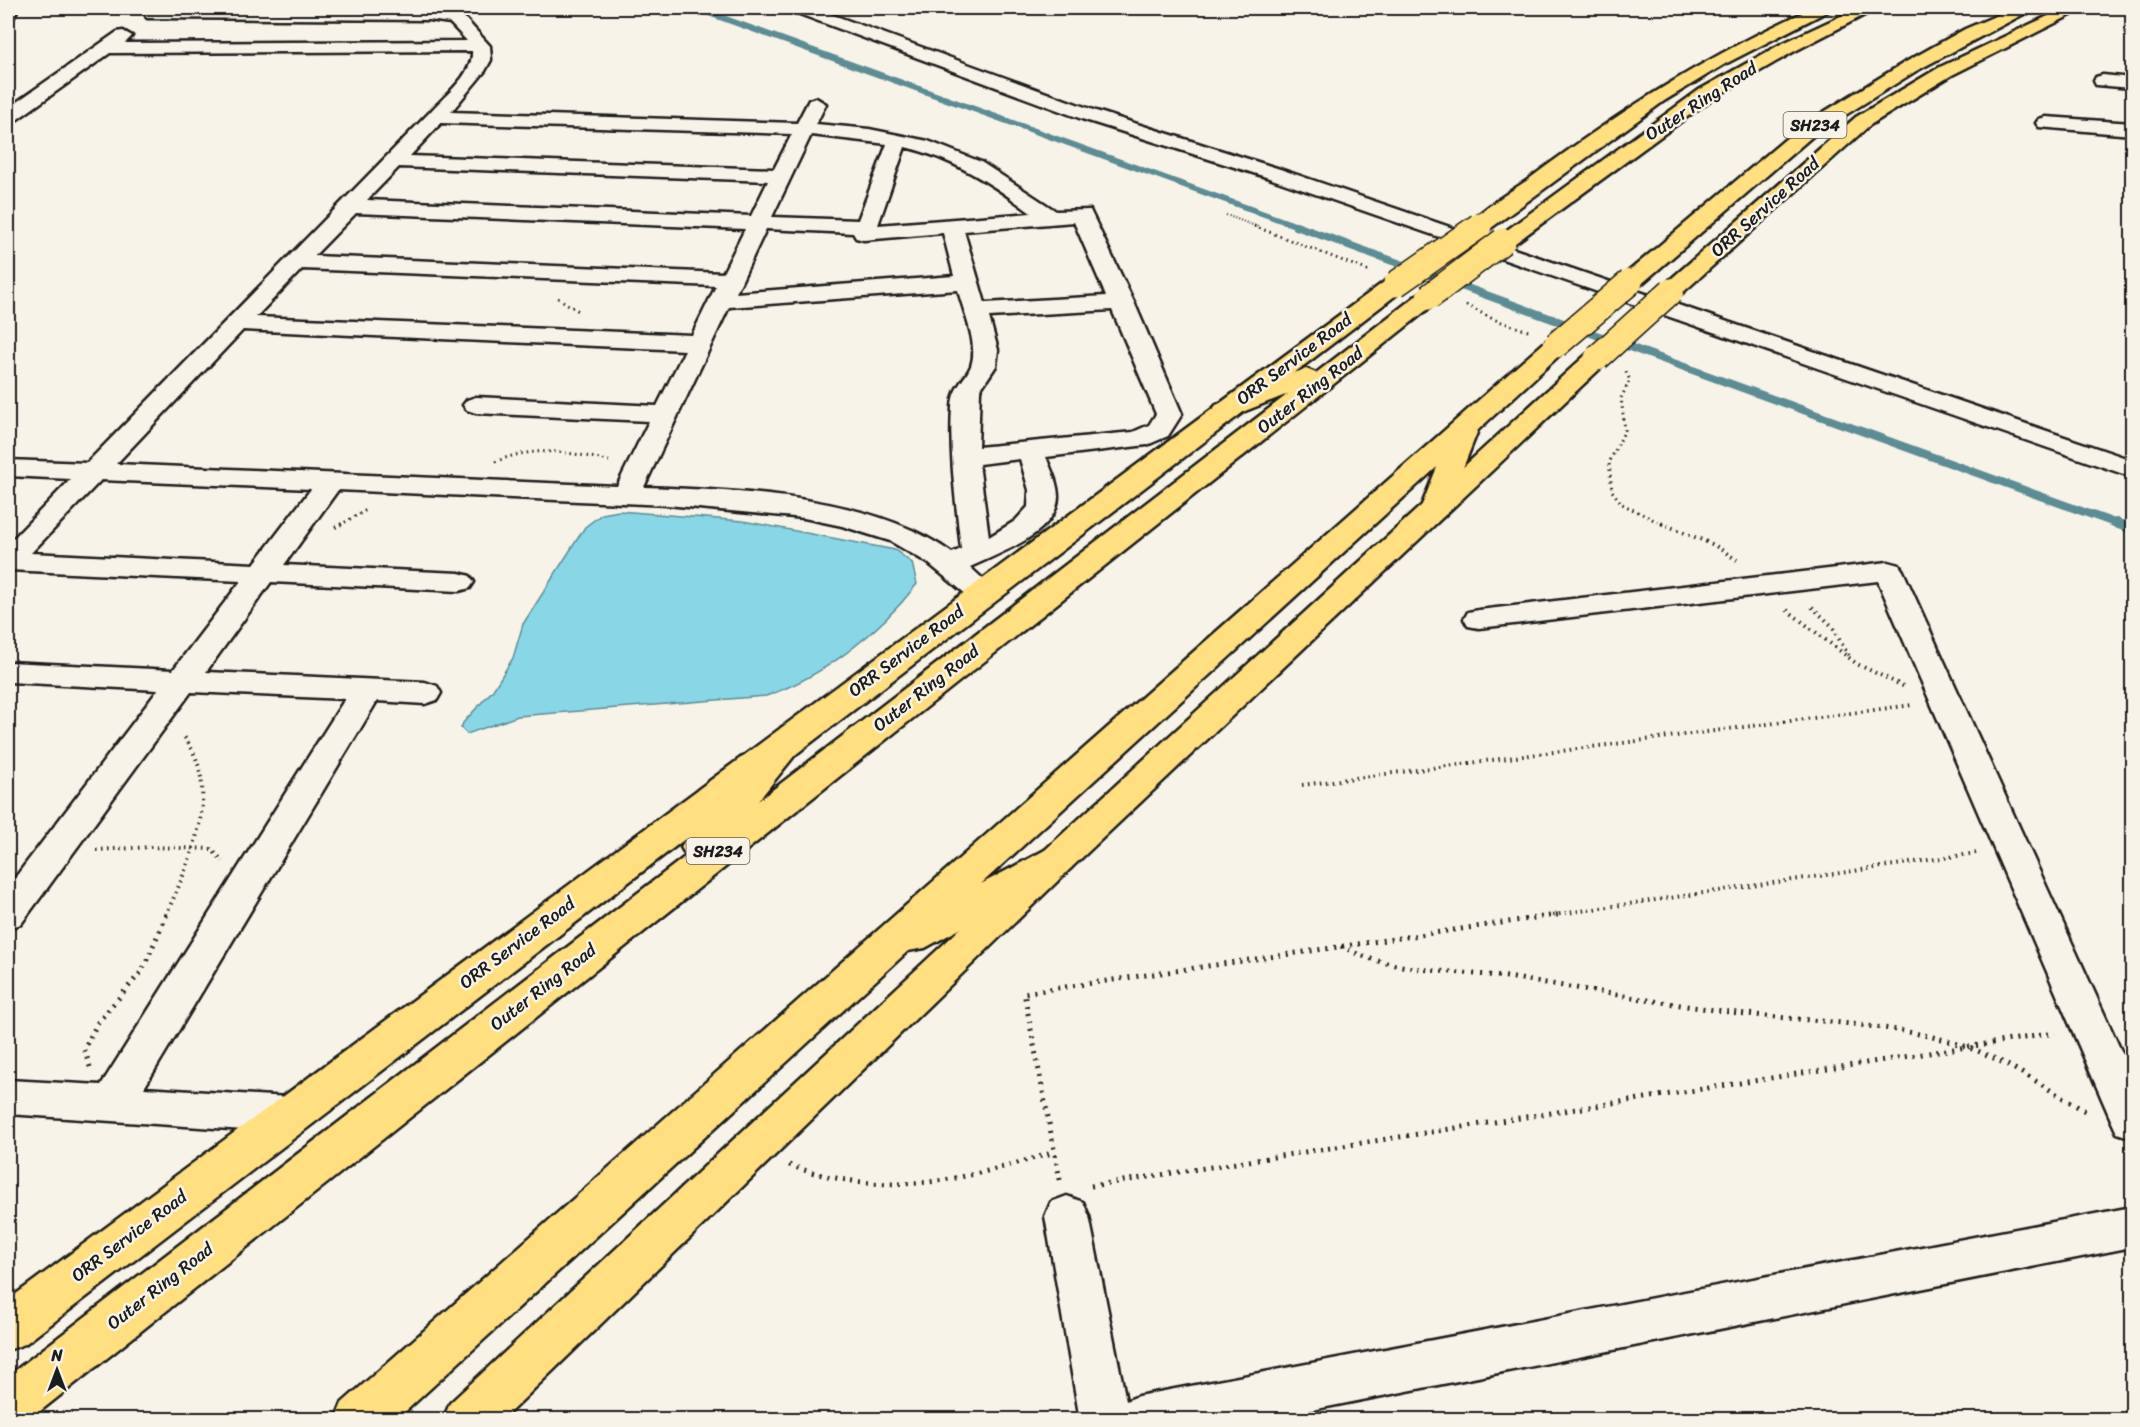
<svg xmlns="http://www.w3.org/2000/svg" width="2140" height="1427" font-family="Sriracha,sans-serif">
<rect width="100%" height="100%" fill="#f7f3e8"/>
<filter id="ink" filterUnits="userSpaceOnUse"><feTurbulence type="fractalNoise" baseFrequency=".0167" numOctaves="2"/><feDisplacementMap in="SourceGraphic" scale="12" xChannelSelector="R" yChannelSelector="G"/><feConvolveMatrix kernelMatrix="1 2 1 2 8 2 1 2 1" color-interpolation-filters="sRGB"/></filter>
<g filter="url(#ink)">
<path fill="#88d6e6" stroke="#5d8c95" stroke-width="1.5" d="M619 511 743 521 895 550 912 563 917 584C879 633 824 676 766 696L518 716 467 734 461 728 463 723 493 690 513 658 523 624 585 527 602 514Z"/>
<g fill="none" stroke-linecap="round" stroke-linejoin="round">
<path stroke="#5d8c95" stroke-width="6" d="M695 8 1300 227"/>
<path stroke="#5d8c95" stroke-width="8" d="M1296 226 2120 525"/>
<path stroke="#5d8c95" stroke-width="10" d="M2116 523 2132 529"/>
<g stroke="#1c1c1c" stroke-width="5">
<path id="street" d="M8 8H18L14 17 8 18Z
M792 8H814L1096 111 1280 169 2132 460V477L1266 177 1082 119 794 12Z
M153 9 429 10 461 14 490 46 491 60 485 71 451 112 797 123 809 100 816 98 826 104 816 124 869 129 928 141 981 162 1056 211 1090 210 1134 302 1182 414 1168 436 1147 445 1046 457C1051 469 1058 484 1058 497 1057 534 997 554 970 567L998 593 994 599 983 602 972 599 928 563 890 541 842 526 804 518 667 505 338 490 284 565 459 573 470 576 474 582 470 588 459 591 271 582 206 672 425 682 437 686 441 693 437 700 425 704 377 701 144 1088 289 1097 304 1102 310 1115 304 1128 289 1133 8 1114V1080L101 1085 345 699 191 692 21 924 8 928V887L158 690 8 682V662L173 670 241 581 8 570V544L71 479 8 476V460L87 463 429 113C443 97 474 74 472 51L110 53 15 121 8 123V108L117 32 123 31 132 36 125 43 467 41 450 23 429 20 147 18 145 14 147 10ZM441 123 792 134 774 169 410 156ZM811 135 887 144 858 220 772 217ZM905 147C952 158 993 184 1031 213L878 225ZM399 167 768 181 751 216 367 200ZM356 213 745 229 723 273 314 256ZM1074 222 1106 296 985 303 964 231ZM766 229 853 233 856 238 864 240 943 233 954 276 736 293ZM302 269 716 286 692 335 256 317ZM958 290C963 311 979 344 971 366 964 382 953 386 952 407 949 454 956 502 961 549L952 553C872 495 740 491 644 487L729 307ZM1112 310 1156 414 1149 425 1133 432 978 447 980 390 996 366 998 350 989 317ZM243 330 685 350 657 406 476 397 467 400 463 405 467 410 476 413 649 421 617 486 116 464ZM1020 459 1029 490 1028 507 1015 521 989 537 979 464ZM101 480 311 489 254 564 31 553Z
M2103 75 2132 78V88L2096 85 2094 81 2096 77Z
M2046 117 2132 123V135L2039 127 2036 123 2039 119Z
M1888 562 1899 565 1903 571 2132 1075V1138L2117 1133 2111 1120 1878 581 1479 628 1468 626 1464 619 1468 612 1479 610Z
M1067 1196 1083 1202 1089 1216 1126 1401 1138 1396 2132 1207V1247L1262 1420H1080L1045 1216 1051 1202Z"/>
</g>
<g stroke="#1c1c1c" stroke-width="5">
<path id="primary" d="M1813 8H1834L1725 64 1664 101 1487 231H1471L1468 226C1480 209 1512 191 1529 179 1623 109 1707 56 1813 8Z
M2065 8H2085L1952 75 1870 125 1679 296H1663L1659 291 1663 286 1856 117 1940 67Z
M1396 277 1404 279 1408 284 1404 289 25 1344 8 1350V1300L1388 279Z
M1597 351 1606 353 1609 358 1606 363 1071 868 502 1420H443L450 1403 1045 850 1588 353Z"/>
</g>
<g stroke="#1c1c1c" stroke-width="5">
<path id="highway" d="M1858 8H1878L1793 52 1713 98 1511 246H1495L1492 241 1699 90 1781 44Z
M2014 8H2035L1916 71 1815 134 1638 287H1622L1618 282 1622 277 1801 126 1904 63 1965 29Z
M1429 290 1437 292 1441 297 1437 302 29 1420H8V1376L686 856 681 847 686 838 782 727 794 724 806 727 811 735 758 801 1288 394 1225 419 1216 417 1212 411 1216 405 1297 372 1306 369 1316 373 1421 292Z
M1556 338 1565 340 1568 345 1565 350 1478 430 1444 516 1434 518 1424 516 1420 510 1437 467 981 884 1045 850 1058 846 1071 850 1076 859 1071 868 925 948 908 951 396 1420H335L342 1403 1547 340Z"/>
</g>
<path stroke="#1c1c1c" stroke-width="2" stroke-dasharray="1 2" stroke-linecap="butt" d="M1226 215 1258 227"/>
<path stroke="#1c1c1c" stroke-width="3" stroke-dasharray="1.5 4" stroke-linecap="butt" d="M1254 226 1369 271
M558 298 580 312
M1466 305 1493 319 1531 332
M1626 372 1630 380 1621 398 1625 430 1609 463 1612 491 1622 504 1664 525
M495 462C534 445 569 452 609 461
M340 525 368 509"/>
<path stroke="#1c1c1c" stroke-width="4" stroke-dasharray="1.5 4.5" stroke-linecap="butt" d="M1661 523 1714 545 1737 560
M335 527 344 523
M1812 607 1831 625 1850 658
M1787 610 1857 664 1905 687
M1302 785 1912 705
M96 850 152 847 211 849 223 861
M166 915C190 861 225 788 182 734
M1553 915 1977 853"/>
<path stroke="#1c1c1c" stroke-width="5" stroke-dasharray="2 6" stroke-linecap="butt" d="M1341 946C1391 974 1458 970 1514 978 1592 990 1669 1005 1747 1014 1817 1022 1902 1024 1967 1047 2010 1062 2048 1090 2087 1112
M90 1067 84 1049 98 1022 142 971 167 914
M789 1165C889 1200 958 1181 1055 1152
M1060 1180 1024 993 1563 914
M1091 1186 2055 1033"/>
<use href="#street" fill="#f7f3e8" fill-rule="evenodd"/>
<use href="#primary" fill="#ffdf80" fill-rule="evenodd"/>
<use href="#highway" fill="#ffdf80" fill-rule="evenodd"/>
<g stroke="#1c1c1c" stroke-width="21" stroke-linecap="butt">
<path id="primary-bridge-far1" d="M1477 227 1479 226"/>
</g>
<g stroke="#1c1c1c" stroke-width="28" stroke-linecap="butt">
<path id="primary-bridge" d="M1396 284 1479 226
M1597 358 1671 291"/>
</g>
<g stroke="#1c1c1c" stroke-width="28" stroke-linecap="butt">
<path id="highway-bridge" d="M1429 297 1503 241
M1556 345 1630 282"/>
</g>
<use href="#primary-bridge-far1" stroke="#ffdf80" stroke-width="19"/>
<use href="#primary-bridge" stroke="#ffdf80" stroke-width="25"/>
<use href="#highway-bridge" stroke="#ffdf80" stroke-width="25"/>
</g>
</g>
<g text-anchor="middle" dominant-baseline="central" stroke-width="5" stroke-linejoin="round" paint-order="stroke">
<g fill="#f7f3e8" stroke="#5e5c59" stroke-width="1.5">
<rect x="1783.5" y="112" width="63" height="26" rx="4.5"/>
<rect x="686.5" y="838" width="63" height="26" rx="4.5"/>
</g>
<g font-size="16" font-weight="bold" fill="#1c1c1c">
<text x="1815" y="125">SH234</text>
<text x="718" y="851">SH234</text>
</g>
<g font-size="18" fill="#1c1c1c" stroke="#f7f3e8">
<text transform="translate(1701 101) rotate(-33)">Outer Ring Road</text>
<text transform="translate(1765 207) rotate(-42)">ORR Service Road</text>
<text transform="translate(1294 359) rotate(-37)">ORR Service Road</text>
<text transform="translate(1310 390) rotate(-38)">Outer Ring Road</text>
<text transform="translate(906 651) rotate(-37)">ORR Service Road</text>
<text transform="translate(926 688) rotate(-38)">Outer Ring Road</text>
<text transform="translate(517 943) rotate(-37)">ORR Service Road</text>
<text transform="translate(543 987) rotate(-38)">Outer Ring Road</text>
<text transform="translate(129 1236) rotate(-37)">ORR Service Road</text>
<text transform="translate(160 1286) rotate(-38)">Outer Ring Road</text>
</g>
</g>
<rect width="2140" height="1427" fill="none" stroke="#f7f3e8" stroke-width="30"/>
<rect x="15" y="15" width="2110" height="1397" fill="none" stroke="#1c1c1c" stroke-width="2" filter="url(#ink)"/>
<g transform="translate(57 1370)" stroke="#f7f3e8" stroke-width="4.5" paint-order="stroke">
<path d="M0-4.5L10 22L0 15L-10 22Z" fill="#1c1c1c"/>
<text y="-9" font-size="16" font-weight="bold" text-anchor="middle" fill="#1c1c1c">N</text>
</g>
</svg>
